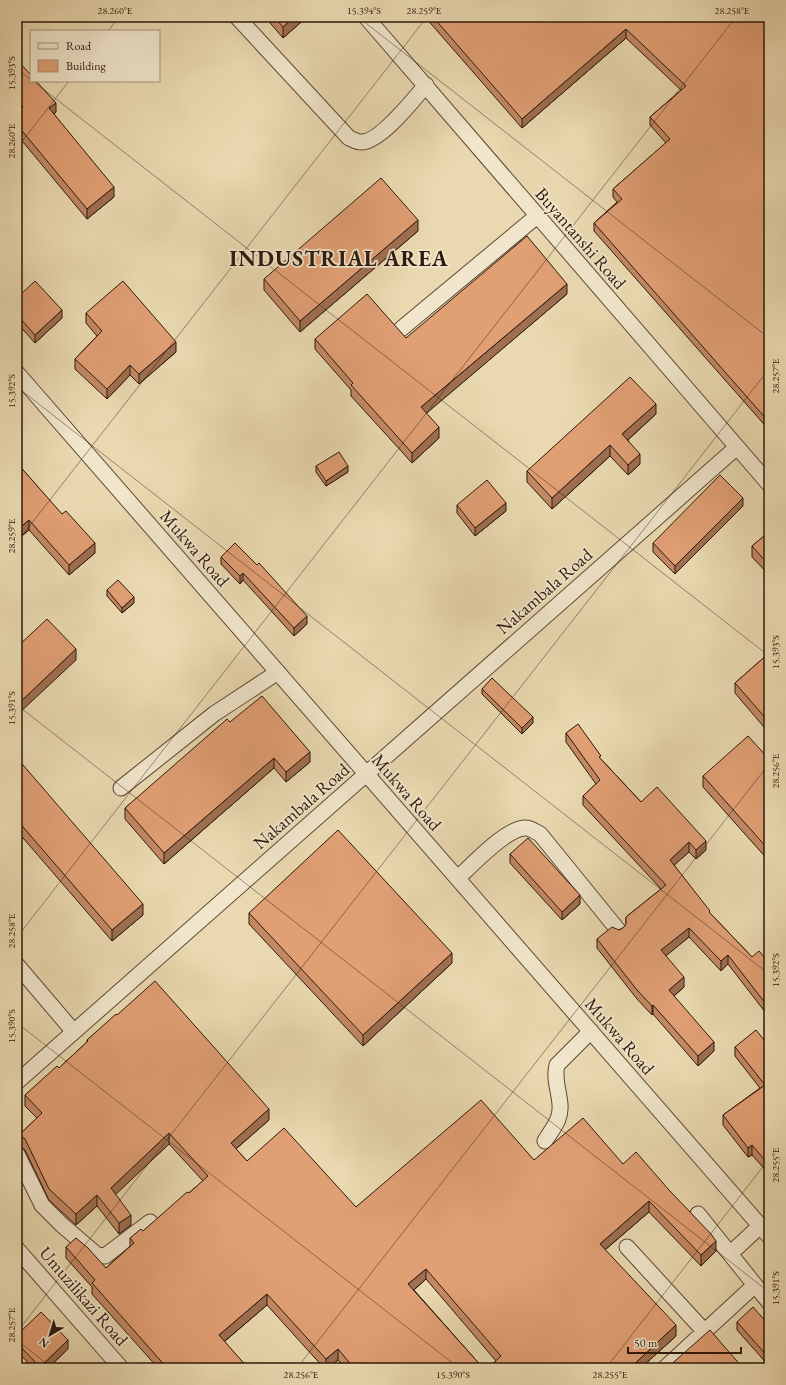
<svg xmlns="http://www.w3.org/2000/svg" width="786" height="1385" font-family="'EB Garamond',serif">
<rect width="100%" height="100%" fill="#ead9b0"/>
<filter id="stains"><feTurbulence type="fractalNoise" baseFrequency=".005" numOctaves="4"/><feColorMatrix values="0 0 0 0 .2 0 0 0 0 .09 0 0 0 0 .02 0 0 0 .5 -.17"/></filter>
<radialGradient id="worn" r=".72"><stop offset=".6" stop-color="#630" stop-opacity="0"/><stop offset="1" stop-color="#630" stop-opacity=".3"/></radialGradient>
<g fill="none" stroke-linecap="round" stroke-linejoin="round">
<g stroke="#5c4836" stroke-width="17">
<path id="minor" d="M237 17 349 138C352 139 357 142 360 142 379 144 414 99 426 85
M366 17 769 484
M401 329 537 216
M17 373 769 1236
M121 788 214 714 278 672
M458 878C472 865 507 827 526 828 530 828 536 832 540 834L618 930
M17 965 74 1032
M17 1082 737 447
M545 1141C549 1134 555 1127 558 1119 565 1102 552 1083 557 1065L591 1031
M17 1154 42 1205 62 1225 97 1255 105 1256 150 1222
M627 1247 705 1332
M17 1249 121 1368
M731 1253 760 1226
M755 1285 769 1302
M665 1368 755 1285 698 1214"/>
</g>
<use href="#minor" stroke="#f1e6cc" stroke-width="15"/>
</g>
<path fill="#c28964" stroke="#2d180d" d="M265 17H307L283 38Z
M425 17H769V430L594 231V223L617 202 613 197V189L666 143 650 125V117L681 90 626 38 522 128Z
M17 60 56 112 54 114 114 197 87 219 23 142 17 136V113L19 111 17 110Z
M418 231 300 332 264 290V279Z
M567 294 426 413 439 438 412 463 351 396V390L315 349V339L406 338Z
M17 298 62 318 35 343 17 323Z
M86 313 176 352 139 384 130 375 107 399 75 369V359L97 336 86 323Z
M656 414 628 440 640 464 628 475 610 456 552 509 527 482V471Z
M17 463 95 553 69 575 29 530 17 540Z
M316 466 348 472 326 486 316 472Z
M457 505 506 511 475 536 457 513Z
M743 506 675 574 653 552V543Z
M769 532V575L752 557V546Z
M221 557 257 565 307 624 294 636 243 580 240 584 221 564Z
M107 590 134 603 122 613 107 596Z
M769 653V733L735 693V683Z
M482 689 533 723 522 734 482 694Z
M230 722 310 762 286 782 274 768 164 864 125 819V808Z
M566 733 601 759 641 802 706 850 696 859 689 852 674 865 710 913 752 957 769 963V1017L728 964 721 971 689 937 665 956 684 987 674 996 714 1051 698 1066 653 1014 652 1015 637 999 597 948V939L623 928 626 925V917L661 889 583 805V796L596 784 566 742Z
M17 758 143 915 112 941 17 831Z
M769 759V861L703 787V776Z
M510 854 580 904 562 920 510 863Z
M249 913 452 963 363 1046 249 924Z
M117 1015 269 1120 236 1149 247 1161 356 1207 534 1160 623 1164 716 1251 701 1266 649 1212 605 1250 676 1336 641 1368H488L496 1361 426 1279 414 1290 483 1368H345L338 1360 328 1368H324L267 1305 224 1342 248 1368H158L92 1294V1287L66 1258V1247L106 1268 130 1246V1238L143 1231 203 1181 169 1144 115 1194 131 1225 119 1234 97 1206 76 1225 49 1200 25 1150 19 1145V1135L37 1118 25 1106V1095L59 1068 87 1042V1040Z
M769 1046V1174L752 1155 748 1157 723 1125V1115L760 1088 735 1056V1047Z
M737 1322 769 1325V1366L737 1330Z
M17 1335 68 1349 48 1368H33L17 1351Z"/>
<path fill="#9e6f51" stroke="#2d180d" d="M294 17H307L283 38V27Z
M626 29V38L522 128V119Z
M56 103V112L49 118V108Z
M114 187V197L87 219V209Z
M418 220V231L300 332V321Z
M567 284V294L421 418V407Z
M62 310V318L35 343V335Z
M176 342V352L139 384V374Z
M130 365V375L107 399V389Z
M656 404V414L622 445V434Z
M439 427V438L412 463V453Z
M610 445V456L552 509V498Z
M640 454V464L628 475V465Z
M348 466V472L326 486V481Z
M743 498V506L675 574V566Z
M506 503V511L475 536V528Z
M29 520V530L17 540V530Z
M95 543V553L69 575V565Z
M243 573V580L240 584V576Z
M134 597V603L122 613V608Z
M307 616V624L294 636V628Z
M76 649V660L17 715V705Z
M533 717V723L522 734V728Z
M310 752V762L286 782V772Z
M274 758V768L164 864V853Z
M706 841V850L696 859V850Z
M689 842V852L670 869V860Z
M580 895V904L562 920V912Z
M143 904V915L112 941V930Z
M689 928V937L661 960V950Z
M452 953V963L363 1046V1035Z
M728 955V964L721 971V961Z
M684 977V987L669 1000V990Z
M653 1005V1014L652 1015V1006Z
M714 1042V1051L698 1066V1056Z
M269 1109V1120L231 1153V1143Z
M169 1133V1144L111 1199V1188Z
M752 1145V1155L748 1157V1148Z
M97 1195V1206L76 1225V1214Z
M649 1201V1212L600 1254V1244Z
M131 1215V1225L119 1234V1223Z
M716 1241V1251L701 1266V1255Z
M426 1269V1279L408 1295V1284Z
M267 1294V1305L219 1346V1335Z
M676 1325V1336L641 1368H630Z
M68 1340V1349L48 1368H40V1367Z
M338 1349V1360L328 1368H326V1359Z"/>
<path fill="#e19f74" stroke="#2d180d" d="M274 17H294L283 27Z
M433 17H769V422L594 223 622 199 613 189 670 139 650 117 686 86 626 29 522 119Z
M17 60 31 75V81H36L56 103 49 108 114 187 87 209 23 132 17 126V113L23 107 17 100Z
M381 178 418 220 300 321 264 279Z
M527 236 567 284 421 407 439 427 412 453 351 385 353 383 315 339 367 294 406 338Z
M35 281 62 310 35 335 17 315V298Z
M123 281 176 342 139 374 130 365 107 389 75 359 102 331 86 313Z
M630 377 656 404 622 434 640 454 628 465 610 445 552 498 527 471Z
M339 452 348 466 326 481 316 466Z
M17 463 62 514 66 511 95 543 69 565 29 520 17 530Z
M720 475 743 498 675 566 653 543Z
M487 480 506 503 475 528 457 505Z
M769 532V565L752 546Z
M235 543 257 565 259 563 307 616 294 628 243 573 240 576 221 557Z
M118 580 134 597 122 608 107 590Z
M47 619 76 649 17 705V647Z
M769 653V722L735 683Z
M492 678 533 717 522 728 482 689Z
M262 696 310 752 286 772 274 758 164 853 125 808 227 719 230 722Z
M578 724 601 756 599 757 641 802 657 787 706 841 696 850 689 842 670 860 710 911 709 912 752 957 759 951 769 963V1008L728 955 721 961 689 928 661 950 684 977 669 990 714 1042 698 1056 653 1005 652 1006 637 990 597 939 612 927 619 930 623 928 626 924V917L666 885 583 796 600 780 566 733Z
M748 736 769 759V850L703 776Z
M17 758 143 904 112 930 17 820Z
M338 830 452 953 363 1035 249 913Z
M528 838 580 895 562 912 510 854Z
M155 981 269 1109 231 1143 247 1161 284 1128 356 1207 481 1100 534 1160 583 1118 623 1164 636 1152 669 1190 711 1234 716 1241 701 1255 649 1201 600 1244 676 1325 630 1368H488L501 1356 426 1269 408 1284 483 1368H354L338 1349 326 1359 267 1294 219 1335 248 1368H167L92 1283 95 1280 66 1247 76 1238 88 1248 106 1268 134 1243 130 1238 141 1229 143 1231 187 1192 189 1193 208 1176 169 1133 111 1188 131 1215 119 1223 97 1195 76 1214 49 1189 25 1139 19 1135 42 1113 25 1095 57 1066 59 1068 88 1041 87 1040 116 1014 117 1015Z
M756 1030 769 1046V1165L752 1145 748 1148 723 1115 765 1085 735 1047Z
M753 1307 769 1325V1358L737 1322Z
M41 1312 68 1340 40 1367 17 1343V1335Z
M710 1330 743 1368H667Z"/>
<path fill="none" stroke="#2d180d" stroke-width="1" stroke-opacity="0.45" d="M358 17 769 338M765 17 769 20M108 31 119 17M17 69 31 80M33 81 769 656M17 148 69 81M17 387 769 974M17 542 427 17M17 705 769 1292M17 937 736 17M17 1023 459 1368M17 1332 769 369M17 1340 52 1368M297 1368 769 764M606 1368 769 1159"/>
<g text-anchor="middle" dominant-baseline="central" stroke-width="3.5" stroke-linejoin="round" paint-order="stroke">
<g font-size="18" fill="#2d180d" stroke="#f1e6cc">
<text transform="translate(581 238) rotate(49)">Buyantanshi Road</text>
<text transform="translate(195 548) rotate(49)">Mukwa Road</text>
<text transform="translate(544 591) rotate(-41)">Nakambala Road</text>
<text transform="translate(407 792) rotate(49)">Mukwa Road</text>
<text transform="translate(301 806) rotate(-41)">Nakambala Road</text>
<text transform="translate(620 1036) rotate(49)">Mukwa Road</text>
<text transform="translate(84 1296) rotate(49)">Umuzilikazi Road</text>
</g>
<g font-size="22" font-weight="bold" letter-spacing="1" fill="#2d180d" stroke="#f1e6cc">
<text x="339" y="258">INDUSTRIAL AREA</text>
</g>
</g>
<rect width="786" height="1385" fill="none" stroke="#ead9b0" stroke-width="44"/>
<rect x="30" y="30" width="130" height="52" fill="#f1e6cc" stroke="#a39480"/>
<rect x="38" y="43" width="20" height="6" fill="#f1e6cc" stroke="#a39480"/>
<text x="66" y="50" font-size="12" fill="#2d180d">Road</text>
<rect x="38" y="60" width="20" height="12" fill="#e19f74" stroke="#a39480"/>
<text x="66" y="70" font-size="12" fill="#2d180d">Building</text>
<g transform="translate(50 1335) rotate(218)" stroke="#f1e6cc" stroke-width="3" paint-order="stroke">
<path d="M0-3L7 15L0 10L-7 15Z" fill="#2d180d"/>
<text y="-6" font-size="11" font-weight="bold" text-anchor="middle" fill="#2d180d">N</text>
</g>
<path d="M628 1347v6h113v-6" fill="none" stroke="#2d180d" stroke-width="2"/>
<text x="634" y="1347" font-size="12" fill="#2d180d" stroke="#f1e6cc" stroke-width="3" paint-order="stroke">50 m</text>
<rect x="22" y="22" width="742" height="1341" fill="none" stroke="#2d180d" stroke-width="1.5"/>
<g font-size="10" text-anchor="middle" fill="#2d180d">
<text x="115" y="14">28.260°E</text>
<text x="364" y="14">15.394°S</text>
<text x="424" y="14">28.259°E</text>
<text x="732" y="14">28.258°E</text>
<text transform="translate(11 73) rotate(-90)" y="4">15.393°S</text>
<text transform="translate(11 141) rotate(-90)" y="4">28.260°E</text>
<text transform="translate(775 376) rotate(-90)" y="4">28.257°E</text>
<text transform="translate(11 391) rotate(-90)" y="4">15.392°S</text>
<text transform="translate(11 536) rotate(-90)" y="4">28.259°E</text>
<text transform="translate(775 652) rotate(-90)" y="4">15.393°S</text>
<text transform="translate(11 708) rotate(-90)" y="4">15.391°S</text>
<text transform="translate(775 771) rotate(-90)" y="4">28.256°E</text>
<text transform="translate(11 931) rotate(-90)" y="4">28.258°E</text>
<text transform="translate(775 970) rotate(-90)" y="4">15.392°S</text>
<text transform="translate(11 1026) rotate(-90)" y="4">15.390°S</text>
<text transform="translate(775 1165) rotate(-90)" y="4">28.255°E</text>
<text transform="translate(775 1288) rotate(-90)" y="4">15.391°S</text>
<text transform="translate(11 1325) rotate(-90)" y="4">28.257°E</text>
<text x="301" y="1378">28.256°E</text>
<text x="453" y="1378">15.390°S</text>
<text x="610" y="1378">28.255°E</text>
</g>
<rect width="100%" height="100%" filter="url(#stains)"/>
<rect width="100%" height="100%" fill="url(#worn)"/>
</svg>
